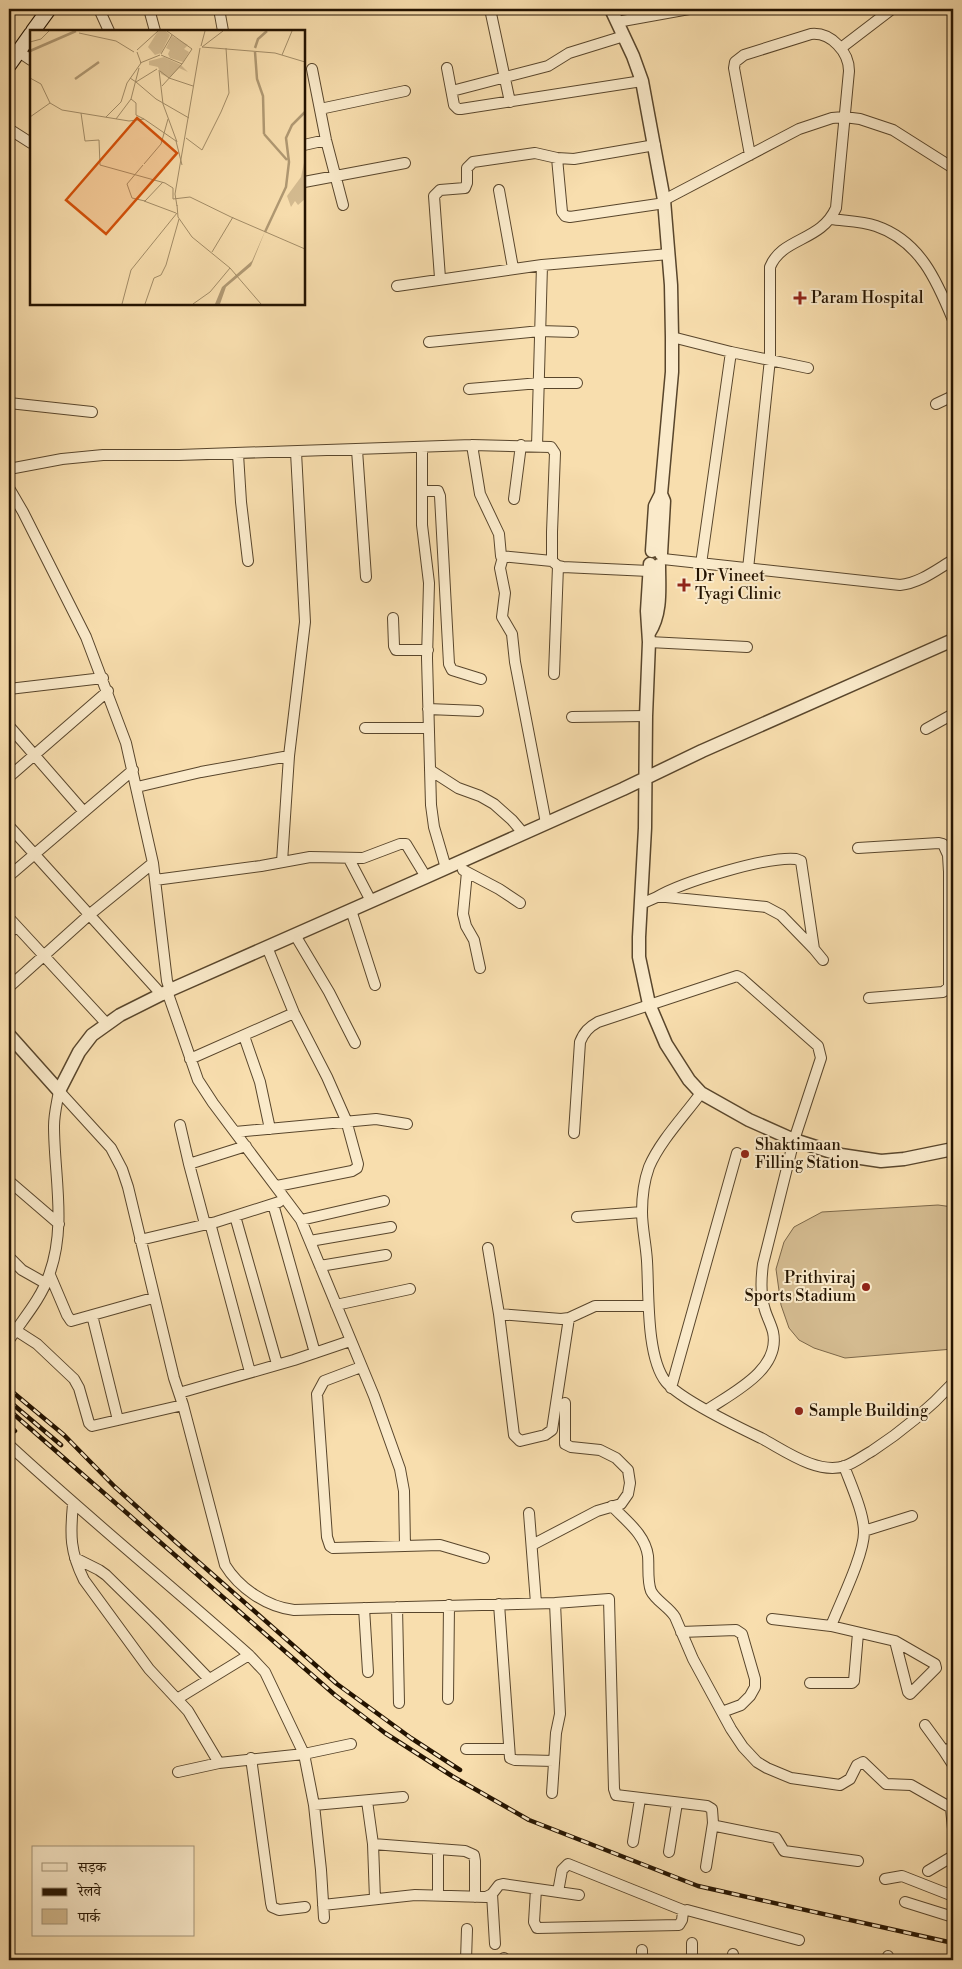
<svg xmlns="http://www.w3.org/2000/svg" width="962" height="1969" font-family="'Libre Bodoni','Noto Serif Devanagari',serif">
<rect width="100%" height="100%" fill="#f8deae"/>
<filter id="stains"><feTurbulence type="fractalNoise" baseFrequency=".004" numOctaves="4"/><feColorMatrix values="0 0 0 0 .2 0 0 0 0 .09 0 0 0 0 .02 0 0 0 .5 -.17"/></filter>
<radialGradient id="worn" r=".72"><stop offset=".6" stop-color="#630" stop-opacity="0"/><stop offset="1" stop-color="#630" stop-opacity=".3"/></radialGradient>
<path fill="#d4bb90" stroke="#7c6748" d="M938 1205 953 1207V1349L845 1358 814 1348 799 1340 789 1328 781 1305 776 1269 784 1242 794 1227 822 1212Z"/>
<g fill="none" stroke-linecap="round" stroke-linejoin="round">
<g stroke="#59462c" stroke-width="12">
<path id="minor" d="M99 9 109 31
M149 9 155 31
M219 9 223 31
M490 9 510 102
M617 22 689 9
M841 48 892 9
M19 52 31 60
M447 68 454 105 458 109H461L642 81
M312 69 326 140 343 205
M452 91 548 66 569 53 624 36
M320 109 405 91
M9 129 31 143
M304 145 326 140
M557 158 562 212 565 216 570 217 665 203
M304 182 405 163
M499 190 513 268
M664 200 799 129 832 118 844 117 860 119 893 130 953 168
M831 219C845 221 862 221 876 226 920 241 937 281 953 320
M440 278 434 196 440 190 465 188 467 183V168L473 162 535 153 557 158 574 159 655 145
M397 286 542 265 669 254
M672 337 731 352 808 368
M429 342 540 331 573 332
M469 389 539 383H577
M9 403 92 412
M936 404 953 396
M472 445 480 494 499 534 501 556 552 561
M537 446 542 265
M422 448V525L429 583 427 658 431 805 434 827 446 868
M357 450 366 577
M238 454 241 502 248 561
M9 469 62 459 103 455H179L472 445 551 447 555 453 552 532V561L558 566 563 567 649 571
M9 488 23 512 86 637 126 743 153 863 167 981 170 990
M422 491H438L440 496 449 664 452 670 481 679
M514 499 521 445
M503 557 500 568 505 593 502 617 512 634 515 662 546 823
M663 559 900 585C920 583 936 570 953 560
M701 564 731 352
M748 569 770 359V267C782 237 821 242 836 208L849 71C849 52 831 32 811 34L744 55 735 62 734 68 750 155
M393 618 394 646 396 650H428
M649 642 747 647
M554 674 558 566
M9 689 103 678
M428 709 478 711
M572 717 646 716
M9 726 84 812
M365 728H429
M926 729 953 714
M430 770 458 788 480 796 494 804 512 820 523 833
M9 777 108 691
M137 787 201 772 289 756
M9 826 162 995
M858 848 939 843 943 844 948 855 949 872V987L943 992 869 998
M349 859 371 901
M282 862 289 756 305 622 296 452
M463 870 499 889 520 903
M467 872 463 914 466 926 474 940 480 968
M9 876 133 770
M155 880 261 866 310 857 363 858 400 844H406L426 877
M657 897C682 882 768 856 796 859L801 861 802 868 814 949 823 960
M641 904 657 897H666L766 907 781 915 814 949
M351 910 375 985
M9 918 106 1023
M9 933 16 927
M295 935 329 992 355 1043
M267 947 294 1013 327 1077 346 1120 358 1164 357 1168 352 1171 277 1186
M9 987 89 915 153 863
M167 991 198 1080 213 1103 301 1220 374 1396 400 1469 404 1491 405 1546
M244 1036 260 1082 270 1129
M190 1059 294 1013
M59 1091 111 1148 122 1169 128 1187 174 1378 183 1405 225 1565C239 1588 267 1607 294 1610L555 1603 609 1599 614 1789 616 1795 707 1806 712 1809 713 1823 716 1826 776 1838 784 1851 858 1861
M701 1093C685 1115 660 1141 649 1167 644 1181 642 1197 642 1212 642 1228 646 1244 647 1261 649 1293 646 1357 666 1382 681 1400 738 1427 761 1438 784 1450 817 1475 845 1466 854 1463 863 1456 872 1451 901 1432 929 1409 953 1383
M180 1125 189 1164
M235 1132 376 1119 407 1124
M574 1133 580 1042C584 1032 589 1027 598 1022L737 976 741 978 818 1046 821 1058 794 1140 763 1264C761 1279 760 1295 765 1310 767 1317 771 1324 773 1332 781 1370 732 1393 707 1410
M9 1181 59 1224
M273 1204 315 1353
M235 1216 277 1364
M577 1217 642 1212
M301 1220 384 1201
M210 1223 250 1372
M205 1224 189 1164 246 1146
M140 1240 216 1222 279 1202
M310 1241 391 1227
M488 1248 499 1314 561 1319 569 1318 595 1306H648
M9 1257 22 1270 45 1283
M320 1266 386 1255
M50 1275 67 1315 71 1321 153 1298
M336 1305 410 1289
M499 1314 514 1435 520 1441 545 1435 552 1430 569 1318
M92 1315 118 1420
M9 1326 37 1344 74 1379 79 1388 89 1423 92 1426 183 1405
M9 1340C23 1319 41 1299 49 1275 67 1226 54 1175 54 1126 54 1114 57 1103 59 1091
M361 1367 324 1381 317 1394 327 1537 330 1546 333 1548 440 1545 484 1558
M671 1388 737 1153
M179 1393 294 1360 350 1341
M9 1445C87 1517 169 1584 249 1655
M844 1466C851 1485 864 1513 864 1532 864 1555 840 1603 831 1626L895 1641 935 1664 936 1668 910 1694 908 1692 895 1641
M73 1504C70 1535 70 1552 84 1580L149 1669 188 1711 219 1763 304 1754 351 1744
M612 1506C626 1521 645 1534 648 1556 649 1567 647 1581 651 1591 656 1601 669 1607 675 1617L693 1659 731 1729 743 1747 757 1762 767 1768 791 1778 840 1785 850 1779 857 1765 863 1762 886 1784 911 1785 953 1809
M529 1513 536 1603
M864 1531 912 1516
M532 1545 597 1511 621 1504 628 1494 630 1483 628 1470 616 1458 600 1450 571 1447 565 1444V1403
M75 1558 99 1570 106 1575 154 1622 209 1679
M499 1604 510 1758 515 1760 554 1761
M397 1607 399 1703
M364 1608 368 1672
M772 1619 831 1626
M681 1632 736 1630 742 1634 755 1679V1687L750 1696 741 1705 722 1712
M810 1683H852L854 1681 858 1633
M177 1699 249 1655 265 1672 304 1754 314 1805 321 1870 324 1918
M448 1699 449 1605
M925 1725 944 1751
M953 1747 944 1751 953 1765
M466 1749H509
M251 1758 271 1903 272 1907 279 1910 305 1907
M178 1772 219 1763
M552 1793 556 1733 560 1714 555 1603
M367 1801 373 1844 438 1849V1895
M314 1805 403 1797
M951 1808 953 1829
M633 1842 640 1799
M373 1844 375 1899
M438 1849 465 1851 474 1855 475 1861V1897
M669 1852 677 1803
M706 1867 713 1823
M928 1871 953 1856
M885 1879 902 1876 953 1896
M536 1889 534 1922 537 1928 679 1925 682 1920 683 1912 687 1910 799 1940
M558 1892 562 1870 568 1864 685 1911
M492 1894 495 1944
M905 1902 953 1917
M323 1905 415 1895 486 1897 492 1894 499 1885 503 1884 579 1895
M642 1950V1960
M733 1954 734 1960
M466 1960 467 1929
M504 1960V1958
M692 1960V1943
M888 1960V1956"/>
</g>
<g stroke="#59462c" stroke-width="15">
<path id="tertiary" d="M611 9 633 56 642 81 664 200 671 285 672 337V372L661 494 655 506 652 551
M661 494 664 501 661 554
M650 564 647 611 649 642 646 716 645 828 639 937V957L649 1004 666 1044 689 1080 701 1093 749 1120 794 1140 841 1155 881 1161 904 1159 953 1149
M649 633C662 613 659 588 659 565
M9 1035 59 1091 79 1052 92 1035 120 1015 170 990 426 877 623 789 702 751 953 640"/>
</g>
<g stroke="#241300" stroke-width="16">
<path id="secondary" d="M33 31 49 9
M9 65 31 34"/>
</g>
<use href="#minor" stroke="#faeaca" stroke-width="10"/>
<use href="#tertiary" stroke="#faeaca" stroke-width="12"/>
<use href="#secondary" stroke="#faeaca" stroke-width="14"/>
<g stroke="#241300" stroke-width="4.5">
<path id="rail" d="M9 1389 64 1435 115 1487 177 1543 337 1684 411 1738 460 1770
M9 1401 61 1445
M9 1410 335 1695 385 1733 452 1776 529 1820 698 1886 953 1943
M9 1425 15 1431"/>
</g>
<use href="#rail" stroke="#faeaca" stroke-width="2.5" stroke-dasharray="8" stroke-linecap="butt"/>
</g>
<g fill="#8f2418" stroke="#faeaca" stroke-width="2">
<path d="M797.5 290.5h5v5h5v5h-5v5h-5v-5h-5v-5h5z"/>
<path d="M681.5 577.5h5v5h5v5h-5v5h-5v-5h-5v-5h5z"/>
<circle cx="745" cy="1154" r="5"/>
<circle cx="866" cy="1287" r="5"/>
<circle cx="799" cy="1411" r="5"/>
</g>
<g text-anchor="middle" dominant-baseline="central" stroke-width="4" stroke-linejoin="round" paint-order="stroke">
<g font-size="16" fill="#241300" stroke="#faeaca" text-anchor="start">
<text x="811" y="298">Param Hospital</text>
<text x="695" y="576">Dr Vineet<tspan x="695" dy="18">Tyagi Clinic</tspan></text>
<text x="755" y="1145">Shaktimaan<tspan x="755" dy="18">Filling Station</tspan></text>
<text x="856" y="1278" text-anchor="end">Prithviraj<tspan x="856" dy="18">Sports Stadium</tspan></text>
<text x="809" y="1411">Sample Building</text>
</g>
</g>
<g transform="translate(30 30)">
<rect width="275" height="275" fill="#f8deae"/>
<path d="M128 1H136L140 5 131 23 125 25 118 17ZM142 6 158 15 154 19 159 22 153 32 140 28 138 24 140 20 136 18ZM134 27 151 35 158 42 149 38 139 48 131 44 128 37 119 35V31ZM275 128V169L268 175 265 171 261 177 257 166 271 147Z" fill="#d4bb90"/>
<path d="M236 199 221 236 196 257 190 274H185L192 257 222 231Z" fill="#b09973"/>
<path fill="none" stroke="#b09973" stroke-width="2.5" d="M225 18 228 9 237 1M0 21 46 1M225 22 227 49 233 66 234 104M45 49 69 32M234 104 257 130M235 202 256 157 259 132 256 108 262 95 275 82"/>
<path fill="none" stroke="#a38d68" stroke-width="1" d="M137 1 162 19M49 3 86 11 104 22M0 12 11 9 19 1M171 16 175 1M172 17 193 1M172 17 245 23 275 32M107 20 128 1M131 24 142 5M131 25 152 34 162 19M252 25 262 1M110 33 130 25M129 40 133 74 147 112M130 41 139 48 163 56M0 48 11 54 20 73M100 48 106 52 127 39M106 52 126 69 159 88M132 56 152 34M101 69 106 73V85L114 89M51 83 55 111 69 110 70 135 135 153 143 158V169L160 167 201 187M0 87 20 73 32 80 99 91 114 89 146 111 152 135M76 87 91 72 97 53 111 33 107 22M86 89 101 69 109 38M156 108 172 120 191 82 199 63 196 18M114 134 131 114 138 89M113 135 97 154 102 168 115 171 133 152M114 171 146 183M147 175 148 187 162 207 200 238M147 176 145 164 170 18M201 187 275 219M182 222 203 187M92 274 101 240 147 183M115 274 124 248 131 245 136 235 149 189M163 274 180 262 200 238 231 274"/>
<path fill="#d4520b" fill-opacity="0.15" stroke="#d4520b" stroke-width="2.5" d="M107 88 147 123 76 204 36 170Z"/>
<rect width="275" height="275" fill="none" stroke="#241300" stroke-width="2.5"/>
</g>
<rect width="962" height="1969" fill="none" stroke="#f8deae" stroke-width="30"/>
<rect x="10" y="10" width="942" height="1949" fill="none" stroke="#241300" stroke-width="2.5"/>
<rect x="15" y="15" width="932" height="1939" fill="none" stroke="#241300"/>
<rect x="32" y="1846" width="162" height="90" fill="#faeaca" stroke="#a49479"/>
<rect x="42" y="1863" width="25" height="8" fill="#faeaca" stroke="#a49479"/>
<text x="78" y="1872" font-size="15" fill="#241300">सड़क</text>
<rect x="42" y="1888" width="25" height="8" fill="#241300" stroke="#a49479"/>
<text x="78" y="1896" font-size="15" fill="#241300">रेलवे</text>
<rect x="42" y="1909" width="25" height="15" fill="#d4bb90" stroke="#a49479"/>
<text x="78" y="1922" font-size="15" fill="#241300">पार्क</text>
<rect width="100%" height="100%" filter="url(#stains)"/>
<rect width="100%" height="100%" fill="url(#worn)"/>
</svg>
